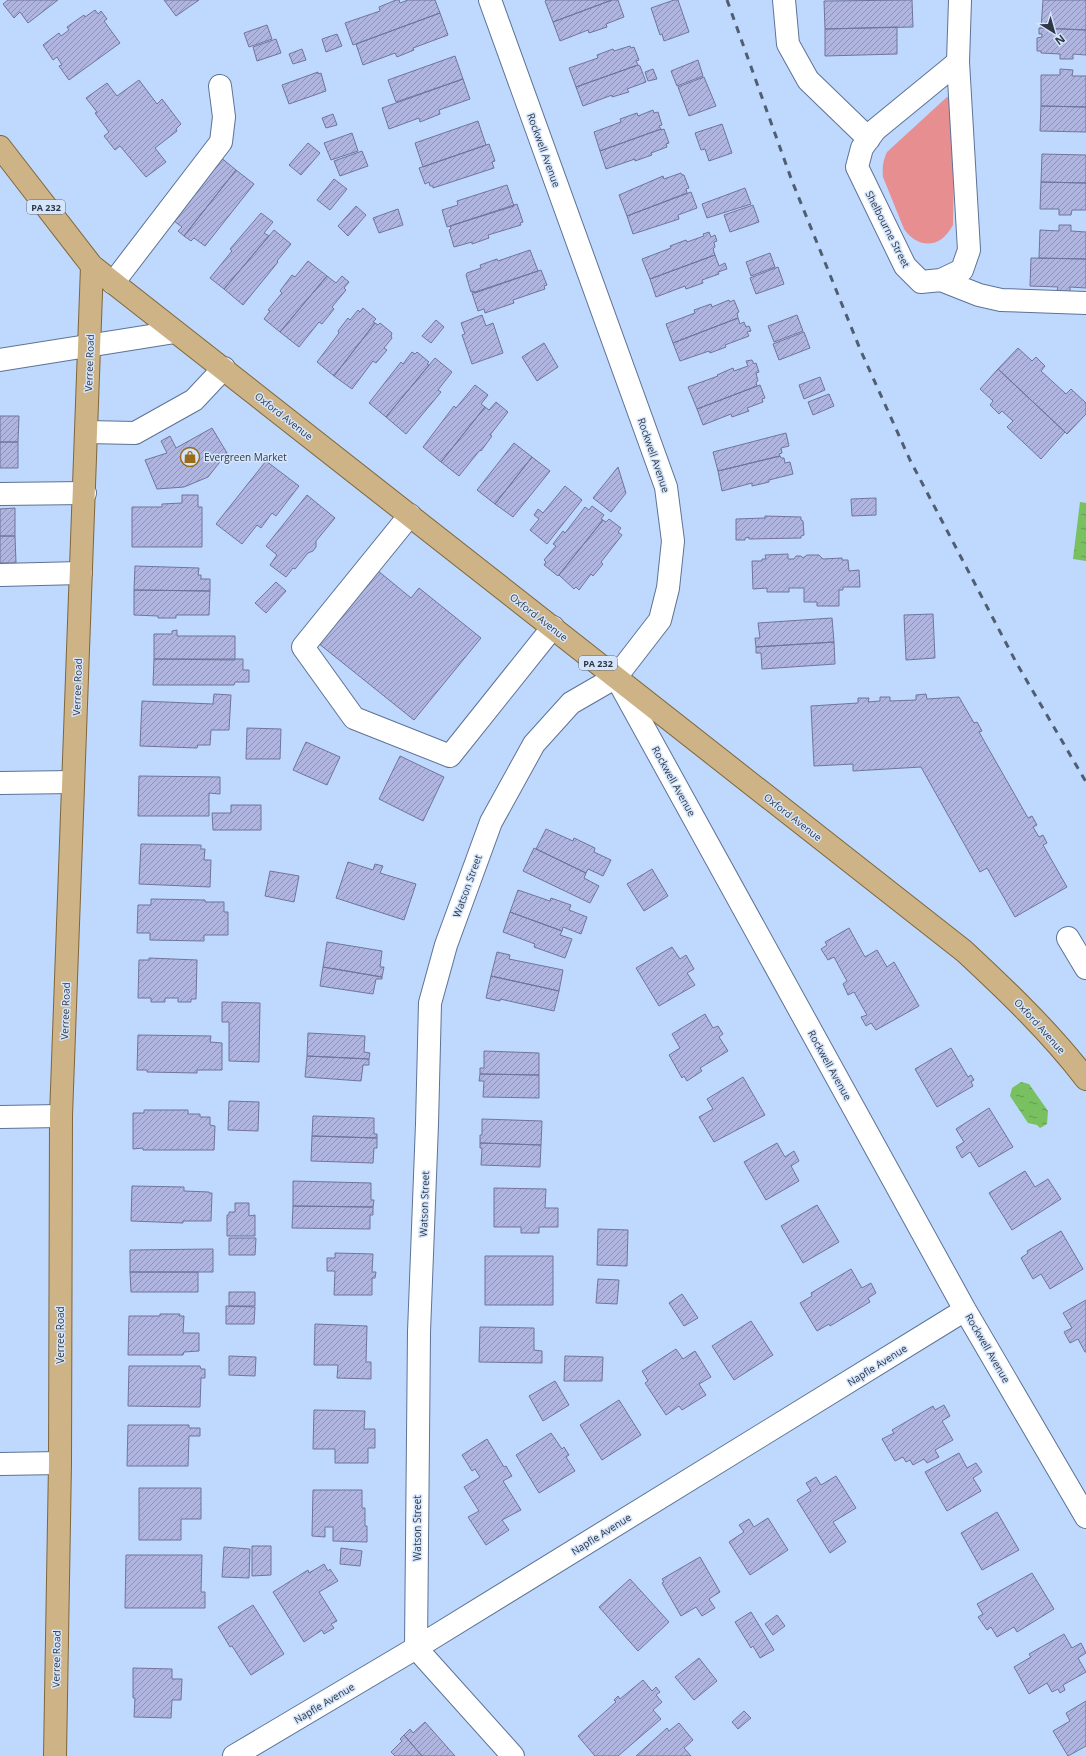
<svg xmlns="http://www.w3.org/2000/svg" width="1086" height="1756" font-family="'Open Sans',sans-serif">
<defs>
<pattern id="water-ripples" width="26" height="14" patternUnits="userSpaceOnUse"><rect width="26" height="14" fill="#78c060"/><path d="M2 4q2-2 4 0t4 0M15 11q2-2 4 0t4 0" fill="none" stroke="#639d51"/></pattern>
<pattern id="building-hatch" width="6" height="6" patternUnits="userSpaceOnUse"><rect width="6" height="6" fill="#afb5de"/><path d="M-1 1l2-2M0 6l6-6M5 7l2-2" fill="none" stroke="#8f94b6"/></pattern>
</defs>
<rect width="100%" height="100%" fill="#bfd8fd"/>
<path fill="#e78e91" d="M947 97H952L955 111 953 225C941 248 919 250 904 229L883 177C882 167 883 161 887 152Z"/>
<path fill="url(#water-ripples)" d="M1080 502 1086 503V561L1073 559Z
M1021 1082 1029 1084 1048 1111 1047 1124 1040 1128 1037 1125 1028 1123 1010 1096 1012 1088Z"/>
<path fill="url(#building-hatch)" stroke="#70759b" d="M8 0H58L28 23 20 12 14 18 3 4Z
M164 0H199L176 16Z
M396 0H399L400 3 408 0H435L440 13 353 45 345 23 380 11 379 7Z
M547 0H612L553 22 545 1Z
M612 0H618L624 17 606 24 607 27 589 33 588 30 560 41 553 22Z
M674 0H678L689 32 664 41 662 34 660 35 651 8Z
M912 0 913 27 825 29 824 1Z
M1043 0H1086V30L1041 28Z
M95 10 98 14 101 11 107 19 104 21 120 43 69 80 59 66 62 65 57 57 53 60 43 45 59 33 61 36 69 30 67 27 84 15 85 17Z
M440 13 448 35 413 48 414 50 397 57 395 53 363 65 356 44Z
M267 25 272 39 249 47 244 33Z
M897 27V54L825 56V29Z
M1039 28 1086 30V55L1073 54V59H1060V54L1041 53V51H1037V38L1042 37V34H1039Z
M337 34 342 46 326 52 322 39Z
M276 39 281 53 257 61 253 47Z
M630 46 631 48 634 47 639 60 636 61 638 65 576 87 569 68 598 58 597 55 613 49 614 51Z
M302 49 306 60 293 64 289 54Z
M455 56 463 79 396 102 388 80Z
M698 60 703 76 677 86 671 71Z
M638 65 640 66 646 82 627 89 629 92 612 97V95L583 106 576 87Z
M653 69 657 79 648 81 645 72Z
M1060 69 1073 70 1072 76H1086V107L1041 106V75H1060Z
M318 72V74L321 73 326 91 289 104 282 85Z
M704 77 716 106 689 116 678 87Z
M463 79 470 99 439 110 440 114 420 122 419 118 389 129 382 108Z
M139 80 157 104 162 99 181 124 176 129 177 131 155 148 166 162 146 177 120 146 115 150 104 136 109 132 95 113 97 112 86 98 107 83 117 96Z
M1041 106 1086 107V132L1040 131Z
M653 110 654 113 658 112 662 125 659 126 661 129 600 151 594 132 621 122 620 119 637 113 638 116Z
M333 114 337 125 326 128 322 118Z
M478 121 486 145 423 167 415 143Z
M722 124 732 153 709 161 705 149 701 150 695 133Z
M661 129V130L664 129 669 143 666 144 667 147 651 153 652 155 635 161V159L606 169 600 151Z
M352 133 358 151 331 160 324 143Z
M308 143 320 153 301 175 289 165Z
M489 144 495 161 492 162 494 168 433 188V186H430L429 182 425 184 419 168Z
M362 151 368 166 340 176 334 161Z
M1042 154 1086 155V183L1041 182Z
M219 156 236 170 184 236 178 231 182 227 170 218Z
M236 170 254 184 205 246 194 238 191 241 184 236Z
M681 173 682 175H684L689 188 686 189 687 193 627 216 619 195 663 176 664 179Z
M334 179 347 189 330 210 317 200Z
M1041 182 1086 183V210H1072L1071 215H1059V209H1040Z
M507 185 514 206 447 227 442 210 458 205 457 201Z
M745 188 751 204 707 218 702 204Z
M691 192 697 208 678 215 679 219 633 234 627 216Z
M517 204 523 222 520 223 521 225 488 235 489 238 472 244V242L454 247 449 230 451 229 450 226Z
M753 205 759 222 730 232 724 215Z
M356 206 366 215 348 236 338 226Z
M398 209 403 225 379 233 373 218Z
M261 213 273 222 264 233 269 236 224 289 210 278 232 251 230 249Z
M1059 225H1071V231L1086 232V259L1039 258 1040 230 1059 231Z
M274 230 291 244 277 261 278 262 243 305 224 289Z
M709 232 711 237 715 235 717 241 714 242 715 247 713 249 715 255 650 279 642 259 671 248 670 246 686 240 687 242 704 236 703 234Z
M530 250 538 271 475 293 474 291 471 292 466 275 467 273 481 268 480 265 497 259 498 261Z
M770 253 775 267 751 276 746 262Z
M715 255 719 266 725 263 727 269 718 272 719 274 702 280 703 283 686 289 685 286 656 297 650 279Z
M1031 258 1086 259V288L1070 287V292L1057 291 1058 287 1030 286Z
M308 261 327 276 280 332 264 319 270 311 268 310 282 293 280 291 292 275 295 277Z
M778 267 784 284 756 294 750 278Z
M541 270 547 285 544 286 545 289 513 300 514 303 485 313 484 309 478 311 472 293Z
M327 276 336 283 342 276 349 282 344 288 346 290 332 307 334 309 322 324 319 322 299 347 280 332Z
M729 300 730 302 734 300 739 312 737 313 738 318 673 343 666 324 695 313 694 310 711 304 712 307Z
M363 308 376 319 373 322 375 323 334 376 317 362 339 333 338 331 348 318 350 320 358 310 360 312Z
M482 315 486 326 493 323 503 353 472 364 462 335 465 334 461 323Z
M797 315 803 331 774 342 768 326Z
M738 318 740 324 744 322 746 327 749 326 751 331 747 332 749 336 725 345 726 347 710 353 709 351 680 361 673 343Z
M436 320 444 327 431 343 422 336Z
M375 323 378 325 380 323 392 333 391 336 392 338 384 348 387 350 376 363 373 361 352 389 334 376Z
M804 332 810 348 779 360 773 344Z
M544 343 558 367 537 381 522 357Z
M1018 348 1032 361 1036 357 1045 366 1041 371 1066 394 1071 389 1086 403V414L1067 434 998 369Z
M412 352 415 354 417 352 429 362 427 364 429 365 386 417 369 403 401 362 403 364Z
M435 358 452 372 438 390 441 392 406 434 386 417Z
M752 360 754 364 756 363 759 372 756 373 758 381 756 382 757 386 697 409 688 387 718 376 717 375 733 368 734 371 748 366 746 361Z
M998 369 1065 432 1041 459 1007 427 1013 421 1002 411 999 414 990 405 993 401 980 389Z
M820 377 825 390 804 399 799 385Z
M475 385 488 395 481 404 485 407 441 462 423 447 454 406 456 408Z
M760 385 765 398 762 399 763 402 747 408 749 411 732 417 731 414 703 425 697 409Z
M829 394 834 406 813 415 808 402Z
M496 402 508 412 490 435 492 436 481 451 480 450 459 476 441 462 485 407 489 410Z
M0 416H19L18 442H0Z
M212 428 227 453 208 477 184 487 157 489 145 460 167 453 161 441 170 436 176 448Z
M786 433 789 446 781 448 782 453 779 454 780 456 718 471 713 452Z
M0 442H18V468H0Z
M514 443 532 457 495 504 477 490Z
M780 456 781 458H784L785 463 790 462 793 474 769 480V482L752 486V483L722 491 718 471Z
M532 457 550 471 513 517 495 504Z
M266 461 299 486 276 516 272 513 261 528 257 525 242 544 216 524Z
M618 467 626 493 611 512 593 498Z
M565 486 582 500 547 544 530 530 539 519 534 515 538 509 543 513Z
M182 495H198V507H202V547H132V507H162V504L182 503Z
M307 495 335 518 316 541V547L313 551 308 553 295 569 293 568 286 577 270 565 277 555 266 546Z
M876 498V515L852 516 851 499Z
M592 506 604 515 601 519 603 520 558 576 544 565 546 562 544 560 556 546 553 544 563 531 565 533 585 507 589 510Z
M15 508V536H0V509Z
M765 516 801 517V520L803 521 804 535 801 536V538L749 539V537L745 538V540H736V519L765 518Z
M609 519 621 528 618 532 622 535 601 562 603 564 593 576 591 574 579 590 576 587 574 589 559 575 603 520 606 522Z
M0 536H15L16 563H0Z
M788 554V559H794L796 556H801L803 558 807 555H819L823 559 842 558V560H848L849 571 859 570 860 587H843V590H839V606H817V602H804V588H789V592H767V588L753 589 752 561H762V559H766L765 555Z
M135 566 199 568 198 575H201V579H210V591L134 590Z
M377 570 411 598 419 588 481 638 414 720 318 643Z
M276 582 286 591 266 613 255 603Z
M134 590 210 591 209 615H176V618H158V616L134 615Z
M933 614 935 658 906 660 904 615Z
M832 618 834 642 756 647 755 638H760L758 623Z
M177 630V636H235V660L154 659V634H172V631Z
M834 642 835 664 762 669 761 653H756V647Z
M154 659H243V670H249V682H235L234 685H153Z
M214 694 231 695 229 730H211L210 745H198L197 748 140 746 142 701 213 704Z
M926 694 927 699 959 697 974 723 977 722 982 731 979 732 1028 818 1032 816 1037 825 1033 827 1039 837 1043 835 1047 843 1043 845 1067 887 1015 917 987 868 980 872 921 767 853 771V764L814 766 811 706 858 703V698H869L868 702 880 701V697H890V701L916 700V695Z
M247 728 281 729 280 759H246Z
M306 742 340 757 327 785 293 770Z
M400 756 444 777 423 821 379 799Z
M139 776 220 777V794L209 793V816H138Z
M231 805H261V830H213L212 813H231Z
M546 829 573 841 574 838 595 848 594 852 611 860 603 876 588 869 586 873 536 849Z
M141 844 201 845V849H205L204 860H211L210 887 139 884Z
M534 848 586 873 584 878 599 886 590 903 523 871Z
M348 862 373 870 375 864 383 866 380 873 416 884 404 920 336 898Z
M652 869 668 896 644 911 627 884Z
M270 871 299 876 294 902 265 896Z
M518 890 550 901 551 898 571 905 569 910 587 917 581 934 563 927 562 931 510 912Z
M151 899 205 900V902H224V912H228V935H204V941L150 940V933H137L138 905H151Z
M510 912 562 931 560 935 572 939 565 958 534 947 535 944 503 932Z
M849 928 865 957 877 950 887 967 894 962 919 1006 876 1030 871 1023 866 1026 861 1017 867 1015 854 992 848 995 843 984 847 981 834 957 828 960 821 949 827 945 825 942Z
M327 942 382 951 380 967H384L382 977 323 967Z
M672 947 680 959 686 955 694 969 687 973 695 985 659 1006 636 968Z
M497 952 510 955 509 959 563 970 559 991 491 976Z
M149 958 197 960 196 999H191V1002H178V998H165V1002H151V998H138L139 960H149Z
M323 967 382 977V979H376L373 994 320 986Z
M491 976 559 991 554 1011 500 999V1001L486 998Z
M222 1002 260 1003 259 1062 229 1061V1022H222Z
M705 1014 713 1028 718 1026 723 1034 719 1037 728 1051 700 1068 702 1071 687 1081 684 1076 682 1078 669 1055 680 1048 672 1034Z
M308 1033 365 1036 364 1052 370 1053 369 1059 307 1056Z
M138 1035 211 1036 210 1042 222 1043V1070H197V1073L147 1072V1070H137Z
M951 1048 968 1077 971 1075 974 1080 971 1082 973 1086 937 1107 915 1069Z
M484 1051 539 1053V1075L480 1074V1068H484Z
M307 1056 369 1059V1065H363L361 1081 305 1077Z
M480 1074 539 1075V1098L483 1097 484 1081H479Z
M743 1077 765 1115 714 1142 699 1117 713 1109 707 1099Z
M229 1101 259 1102 258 1131 228 1130Z
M989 1108 1013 1147 979 1167 970 1152 962 1158 956 1147 964 1142 956 1129Z
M144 1110H188V1114H200V1117H210V1125L215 1126 214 1150H143V1148L133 1149V1113H144Z
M313 1116 374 1118V1134H377V1138L312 1136Z
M482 1119 542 1121 541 1145 480 1143V1135H482Z
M312 1136 377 1138V1148H374L373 1163 311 1161Z
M480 1143 541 1145 540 1167 481 1165 482 1148H480Z
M777 1143 785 1157 794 1151 799 1161 791 1166 799 1181 766 1200 744 1162Z
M1025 1171 1035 1187 1048 1179 1061 1199 1012 1230 989 1193Z
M293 1181 371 1183V1200H374L373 1207 293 1206Z
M132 1186 184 1187V1191L209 1192V1193H212L211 1221H183V1223L131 1221Z
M494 1188 546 1189 545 1208H558V1227H539V1233H521V1227H494Z
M235 1203H249V1216L255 1215V1236H227V1215H229V1212H235Z
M817 1205 839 1242 803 1263 781 1226Z
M293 1206 373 1207V1215H370V1229L292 1228Z
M598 1229 628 1230 627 1266 597 1265Z
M1061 1231 1083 1269 1050 1289 1041 1274 1033 1279 1021 1258 1028 1253 1027 1251Z
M229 1238H256L255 1255H229Z
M213 1249V1272H130V1250Z
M335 1253 373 1254 372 1272H376L375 1278H372V1295H334L335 1271H327V1258H335Z
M485 1256H553V1305H485Z
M851 1269 862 1288 871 1283 876 1293 868 1298 870 1302 830 1326 829 1324 817 1331 800 1303 812 1296 811 1293Z
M130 1272H198V1292H131Z
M598 1279 619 1280 617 1304 596 1303Z
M229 1292H255V1306H229Z
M682 1294 698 1318 684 1326 669 1303Z
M1086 1300V1352H1085L1078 1339 1070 1343 1064 1332 1072 1328 1063 1313Z
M226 1306 255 1307 254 1324H226Z
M160 1314H180L179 1316H184L183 1333H199V1351L184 1352 183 1355H128L129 1316H160Z
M751 1321 773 1355 734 1380 712 1346Z
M315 1324 367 1326 366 1362H371V1379L337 1378 338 1365H314Z
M480 1327 534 1328V1350L542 1351V1363L479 1362Z
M676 1349 683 1359 695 1351 711 1377 699 1384 706 1395 682 1410 679 1406 666 1415 645 1383 648 1381 642 1371Z
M229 1356 256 1357 255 1376 229 1375Z
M565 1356 603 1357 602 1381H564Z
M129 1366H200L201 1369H205V1378H201L200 1407 128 1406Z
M555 1381 569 1405 543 1421 529 1396Z
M619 1400 641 1435 602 1460 580 1425Z
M944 1405 950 1416 942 1421 953 1440 935 1450 939 1457 927 1463 924 1459 913 1465 910 1460 906 1462 903 1457 895 1461 882 1439 894 1433 892 1430 933 1406 935 1410Z
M314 1410 365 1411 364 1429H375V1448H368V1463H335V1449H313Z
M128 1425H189V1428H200V1436H189L188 1466H127Z
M551 1433 562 1449 564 1447 569 1455 566 1457 575 1471 539 1493 516 1455Z
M487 1439 504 1467 506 1466 512 1476 503 1481 521 1510 502 1520 509 1530 486 1545 468 1517 479 1511 464 1487 480 1477 475 1469 472 1471 462 1455Z
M959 1453 967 1468 976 1463 982 1472 973 1478 981 1491 947 1511 925 1472Z
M836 1476 856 1508 833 1522 846 1542 830 1553 797 1500 811 1491 806 1483 816 1477 821 1485Z
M139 1488H201V1519H181V1540H139Z
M313 1490H362V1508H365V1526H367V1542L333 1541V1527H325V1537L312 1536Z
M997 1512 1019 1550 982 1570 961 1533Z
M768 1518 788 1550 750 1575 729 1542 744 1532 739 1525 749 1519 754 1527Z
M252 1546H271V1575L252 1576Z
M224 1547 250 1549 249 1578 222 1577Z
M341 1548 362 1551 360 1566 340 1564Z
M126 1555H202L201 1592H205V1608H125Z
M700 1557 720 1592 709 1599 715 1608 702 1616 696 1607 681 1616 662 1583 664 1582 662 1579Z
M324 1564 328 1571 330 1569 338 1581 319 1592 337 1621 331 1624 334 1628 324 1634 322 1630 304 1642 273 1592 308 1570 309 1573Z
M1032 1573 1054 1609 1017 1632 1014 1627 997 1637 991 1627 987 1630 978 1617 983 1614 977 1604Z
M630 1579 669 1622 638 1651 599 1607Z
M253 1605 284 1654 251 1675 232 1646 230 1647 218 1627Z
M751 1612 774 1650 760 1658 753 1646 751 1648 735 1622Z
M777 1615 785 1626 773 1635 765 1624Z
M1064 1634 1072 1648 1081 1643 1086 1653 1078 1658 1086 1672 1063 1685 1065 1690 1060 1693 1058 1689 1052 1692 1047 1683 1029 1694 1014 1667 1031 1657 1029 1654Z
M699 1658 717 1681 694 1700 675 1677Z
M133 1668 172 1669V1679H182L181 1700H172L171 1718 134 1717 135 1698H133Z
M643 1680 652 1691 656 1687 660 1692 656 1695 662 1702 653 1710 661 1719 618 1756H595L578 1736 616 1702 614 1700 618 1696 620 1699Z
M1086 1701V1746L1068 1756 1053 1731 1070 1721 1066 1713Z
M744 1711 751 1718 738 1729 732 1722Z
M425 1722 455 1756H422L404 1735 410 1729 413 1733Z
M679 1723 693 1740 684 1748 691 1756H636L667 1728 669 1731Z
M404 1735 422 1756H395L391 1752 402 1741 400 1739Z"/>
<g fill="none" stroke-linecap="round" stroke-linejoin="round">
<g stroke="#5d7395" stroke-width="24">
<path id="minor" d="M490 0 666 487 673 541 668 588 660 620 616 677 571 703 534 744 491 822 446 945 430 1003 427 1124 419 1332 416 1648 513 1756
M784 0 788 44 808 80 869 139
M958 62 969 250 962 270 941 280 921 282 905 266 857 167 862 148 875 130Z
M958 62 960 0
M941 280 979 295 1001 300 1086 303
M113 283 221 142 224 117 220 86
M0 360 175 332
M87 432 135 433 194 400 224 368
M0 494 85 493
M410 515 303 647 354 718 450 756 553 627
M0 575 81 573
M616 677 965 1310 1086 1517
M0 783 73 782
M1068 938 1086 968
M0 1117 61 1116
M0 1464 60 1463
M234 1756 416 1648 965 1310"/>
</g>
<g stroke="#7f673b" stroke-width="24">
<path id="major" d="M0 147 92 266 964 951C1007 991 1050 1032 1086 1079
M55 1756 60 1463 61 1116 92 266"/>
</g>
<use href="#minor" stroke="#fff" stroke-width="22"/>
<use href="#major" stroke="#cdb385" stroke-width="22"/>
<path stroke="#505e72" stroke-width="3" stroke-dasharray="7 7" stroke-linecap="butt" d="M727 0 792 181 860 349 910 460 1017 664 1086 782"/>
</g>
<defs>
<g id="shop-ring" transform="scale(1)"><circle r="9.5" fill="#d5e5fb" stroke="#986c1a" stroke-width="1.5"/><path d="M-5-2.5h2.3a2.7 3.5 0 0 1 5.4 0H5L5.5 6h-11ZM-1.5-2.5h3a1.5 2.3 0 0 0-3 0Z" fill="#986c1a"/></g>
</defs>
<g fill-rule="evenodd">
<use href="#shop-ring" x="190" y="457"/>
</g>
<g text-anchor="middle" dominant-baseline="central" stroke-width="3" stroke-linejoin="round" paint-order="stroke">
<g fill="#d5e5fb" stroke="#606c7d" stroke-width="1">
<rect x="27" y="200" width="38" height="14" rx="3"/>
<rect x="579" y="656" width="38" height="14" rx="3"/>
</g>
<g font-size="9" font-weight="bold" fill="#2e3847">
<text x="46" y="207">PA 232</text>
<text x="598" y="663">PA 232</text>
</g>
<g font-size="10" fill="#2e3847" stroke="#d5e5fb">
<text transform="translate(544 150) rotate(70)">Rockwell Avenue</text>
<text transform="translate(888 229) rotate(63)">Shelbourne Street</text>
<text transform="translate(89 363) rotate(-88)">Verree Road</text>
<text transform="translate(284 416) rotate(38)">Oxford Avenue</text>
<text transform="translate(654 455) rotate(71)">Rockwell Avenue</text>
<text transform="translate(539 617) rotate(38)">Oxford Avenue</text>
<text transform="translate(77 687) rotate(-88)">Verree Road</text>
<text transform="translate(674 781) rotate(61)">Rockwell Avenue</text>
<text transform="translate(793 817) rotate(38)">Oxford Avenue</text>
<text transform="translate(467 886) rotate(-70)">Watson Street</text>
<text transform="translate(65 1011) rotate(-88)">Verree Road</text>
<text transform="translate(1040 1026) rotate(48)">Oxford Avenue</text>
<text transform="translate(830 1065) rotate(61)">Rockwell Avenue</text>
<text transform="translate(424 1204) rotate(-88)">Watson Street</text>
<text transform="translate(60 1335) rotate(-90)">Verree Road</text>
<text transform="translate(988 1348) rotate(60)">Rockwell Avenue</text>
<text transform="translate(877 1365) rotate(-32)">Napfle Avenue</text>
<text transform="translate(417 1528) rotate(-90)">Watson Street</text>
<text transform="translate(601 1534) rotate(-32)">Napfle Avenue</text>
<text transform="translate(56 1659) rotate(-89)">Verree Road</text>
<text transform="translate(324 1703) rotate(-31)">Napfle Avenue</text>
</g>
<g font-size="10" fill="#2e3847" stroke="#d5e5fb" text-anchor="start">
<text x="204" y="457">Evergreen Market</text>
</g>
</g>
<g transform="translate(1054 32) rotate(143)" stroke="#d5e5fb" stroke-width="3" paint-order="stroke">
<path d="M0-3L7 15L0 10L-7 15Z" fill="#2e3847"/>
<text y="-6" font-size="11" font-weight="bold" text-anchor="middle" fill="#2e3847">N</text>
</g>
</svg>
